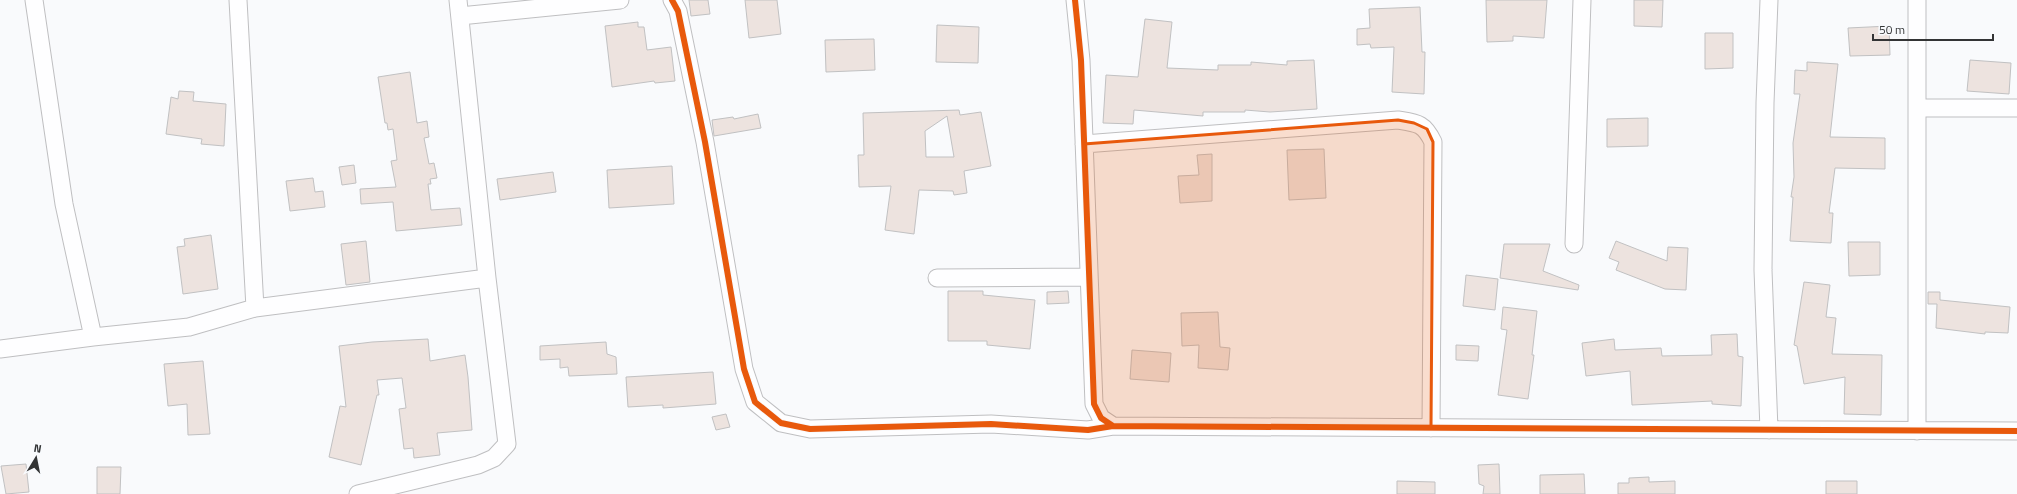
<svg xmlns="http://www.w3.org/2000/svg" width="2017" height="494" font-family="'Titillium Web',sans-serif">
<rect width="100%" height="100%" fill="#f9fafc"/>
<path fill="#ede3df" stroke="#c1c1c2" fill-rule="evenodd" d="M689 0H708L710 14 691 16Z
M745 0H777L781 34 749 38Z
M1486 0H1547L1544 38 1513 36V41L1487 42Z
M1634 0H1663L1662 27 1634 26Z
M1420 7 1422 52H1425L1424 94 1392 92 1394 47 1371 48 1370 44 1357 45V29L1370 28 1369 9Z
M1145 19 1172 22 1167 68 1218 70V65H1251V62L1287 65V61L1314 60 1317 109 1270 112 1245 110V112H1203V116L1134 110 1133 124 1103 123 1106 75 1138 77Z
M638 22V27H644L647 50 671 47 675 81 655 83 654 81 612 87 605 26Z
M937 25 979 27 978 63 936 62Z
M1889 26 1890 55 1850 56 1848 28Z
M1705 33H1733V68L1705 69Z
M874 39 875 70 826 72 825 40Z
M1970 60 2011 63 2009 94 1967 91Z
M1807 62 1838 64 1830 137 1885 138V169L1835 168 1829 213H1833L1831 243 1790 241 1793 197H1791L1794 177 1793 143 1800 94H1794L1795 70 1807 71Z
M410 72 417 123 427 121 429 137 424 138 429 164 434 163 437 178 430 179 431 184H428L431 210 460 208 462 225 396 231 393 202 361 204 360 189 396 187 391 161 397 160 393 129 388 130 387 123H385L378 77Z
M179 91 194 92 193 101 226 104 224 146 201 144 202 139 166 134 171 97 178 99Z
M959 110 960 115 981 112 991 166 964 171 967 193 954 195 953 191 919 190 914 234 885 230 891 186 859 187 858 155H864L863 113ZM947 116 954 157H926L925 131Z
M758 114 761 128 714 136 712 120 733 117 734 119Z
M1648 118V146L1607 147V119Z
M1324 149 1326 198 1289 200 1287 150Z
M1212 154V201L1180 203 1178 176 1199 175 1197 155Z
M354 165 356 183 342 185 339 167Z
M672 166 674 204 609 208 607 170Z
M553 172 556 192 500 200 497 179Z
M313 178 315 192 323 191 325 207 290 211 286 181Z
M211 235 218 289 183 294 177 247 185 246 184 239Z
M366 241 370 282 346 285 341 244Z
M1616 241 1667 261 1668 247 1688 248 1686 290 1665 289 1616 270 1619 262 1609 258Z
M1848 242H1880V275L1849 276Z
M1504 244H1550L1543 271 1579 285 1578 290 1500 278Z
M1466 275 1498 279 1495 310 1463 306Z
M1804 282 1830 285 1826 317 1836 318 1832 354 1882 355 1881 415 1844 414 1845 377 1804 384 1797 346 1794 345Z
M948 291H983V295L1035 300 1030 349 987 345V341H948Z
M1068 291 1069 303 1047 304V292Z
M1928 292H1940V300L2010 307 2008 333 1985 332V334L1936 328 1937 304H1928Z
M1503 307 1537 311 1532 355H1534L1528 399 1498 395 1507 330 1501 329Z
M1218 312 1220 347 1230 348 1228 370 1198 368 1199 345 1182 346 1181 313Z
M1737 334 1738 356 1743 357 1741 406 1712 404V401L1632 405 1630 371 1586 376 1582 343 1614 339 1615 350 1661 348 1662 356 1712 355 1711 335Z
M428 339 430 361 465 355 468 377 472 430 437 433 440 455 414 458 413 448 404 449 399 409 406 408 402 378 377 380 379 395H377L361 465 329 457 340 406 346 407 339 346 372 342Z
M606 342 607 354 616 357 617 374 569 376 568 367 560 368V359L540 360V346Z
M1456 345 1479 346 1478 361 1456 360Z
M1132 350 1171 353 1169 382 1130 379Z
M203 361 210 434 188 435 187 404 168 406 164 364Z
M713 372 716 404 663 408V405L628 407 626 377Z
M726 414 730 427 716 430 712 417Z
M26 464 29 492 6 494 1 466Z
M1499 464 1500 494H1483L1484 486 1479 484 1478 465Z
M97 467H121L120 494H97Z
M1584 474 1585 494H1540V475Z
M1649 477V482L1675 481V494H1618V483H1629V478Z
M1397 481 1435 482V494H1397Z
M1826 481H1857V494H1826Z"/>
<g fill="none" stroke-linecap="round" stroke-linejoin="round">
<g stroke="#bfbfc1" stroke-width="19">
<path id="minor" d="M34 0 64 204 93 337
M238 0 255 308
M672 0 678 11 705 142 744 369 755 402 781 423 810 429 991 424 1088 430 1113 426
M1075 0 1081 60 1094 404 1101 418 1113 426 2017 431
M1917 0V431
M460 16 620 0
M1917 108H2017
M1084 144 1398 120C1417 123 1424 123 1433 142L1431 428
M1574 244 1582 0
M937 278 1089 277
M0 349 93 337 189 327 255 308 487 278
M1769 430 1763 270 1765 103 1769 0
M358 494 478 465 494 458 507 444 487 278 458 0"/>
</g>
<use href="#minor" stroke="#fefeff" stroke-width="17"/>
<g stroke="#f8fafd" stroke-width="8">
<path id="cycleway" d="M672 0 678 11 705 142 744 369 755 402 781 423 810 429 991 424 1088 430 1113 426
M1075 0 1081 60 1094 404 1101 418 1113 426 2017 431"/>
</g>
<use href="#cycleway" stroke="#e8590c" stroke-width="6"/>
</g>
<path fill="#e8590c" fill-opacity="0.2" stroke="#e8590c" stroke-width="3" stroke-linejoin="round" d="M1398 120 1414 123 1427 129 1433 142 1431 428 1113 426 1101 418 1094 404 1084 144Z"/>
<g transform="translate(36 458) rotate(10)" stroke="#f8fafd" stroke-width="3" paint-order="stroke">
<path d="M0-3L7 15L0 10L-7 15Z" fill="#333435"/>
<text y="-6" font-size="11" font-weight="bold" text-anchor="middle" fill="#333435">N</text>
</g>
<path d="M1873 34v6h120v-6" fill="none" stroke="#333435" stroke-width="2"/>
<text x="1879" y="34" font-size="12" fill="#333435" stroke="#f8fafd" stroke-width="3" paint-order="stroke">50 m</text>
</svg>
